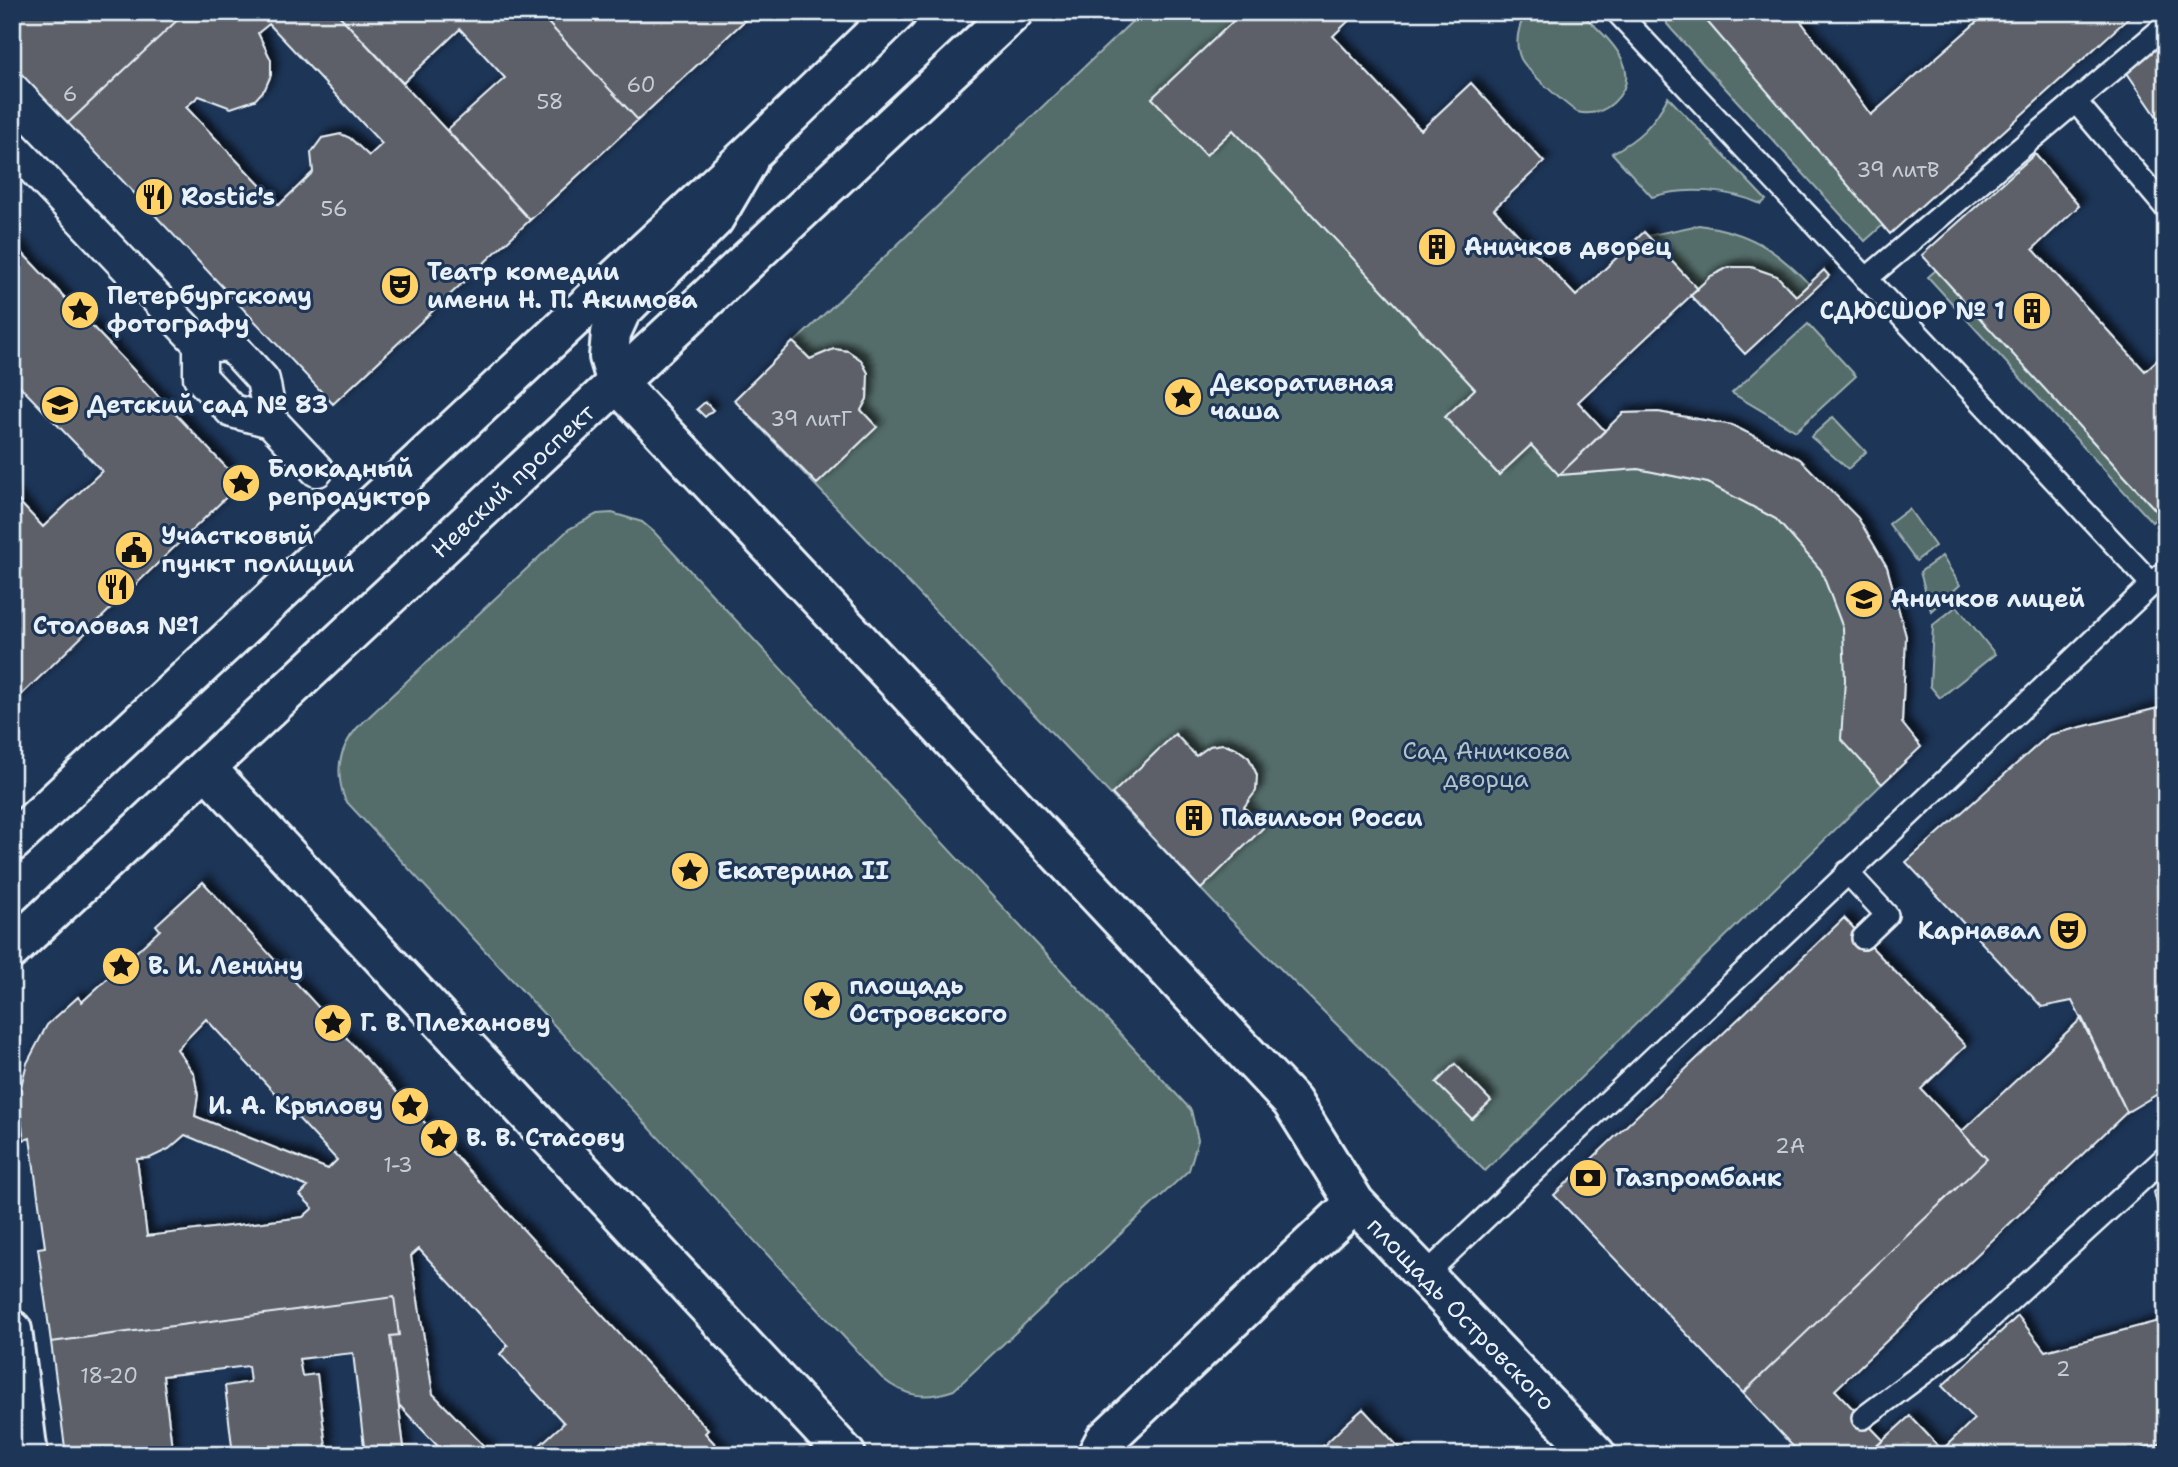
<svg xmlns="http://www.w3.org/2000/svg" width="2178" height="1467" font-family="'Shantell Sans',sans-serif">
<defs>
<filter id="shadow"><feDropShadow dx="6" dy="-6" stdDeviation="3.5" flood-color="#0009"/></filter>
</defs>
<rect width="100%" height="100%" fill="#1d3557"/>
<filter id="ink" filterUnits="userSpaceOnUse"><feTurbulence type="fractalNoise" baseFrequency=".0143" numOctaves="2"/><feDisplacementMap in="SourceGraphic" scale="14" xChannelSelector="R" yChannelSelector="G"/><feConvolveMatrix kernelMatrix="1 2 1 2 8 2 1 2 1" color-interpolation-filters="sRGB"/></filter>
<g filter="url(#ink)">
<path fill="#546d6a" stroke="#9eafb1" stroke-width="2" d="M1142 12H1243L1152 98 1206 155 1233 130 1475 389 1445 418 1499 475 1531 445 1559 475 1638 469 1708 483 1776 519 1821 570 1843 628 1882 784 1485 1171 1218 907 734 400Z
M1527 12H1580C1604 35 1649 70 1613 103 1603 112 1590 115 1577 112 1564 103 1529 73 1521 59 1514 44 1518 25 1527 12Z
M1666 12H1699L1883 225 1865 241 1673 31 1667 24Z
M1668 97 1766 200 1761 204C1730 190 1685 186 1652 197L1612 153C1639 139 1654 124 1668 97Z
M1699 225C1749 232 1774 248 1809 284L1796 296 1777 276 1751 267 1698 289 1647 236Z
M1936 270 2160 515 2152 522 1928 277Z
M1808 324 1856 376 1796 431 1732 393Z
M1833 417 1866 452 1848 469 1811 437Z
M1909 509 1935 546 1916 561 1889 524Z
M612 513 642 522 654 532 1191 1110 1198 1140 1189 1170 954 1390C926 1400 905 1397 882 1378L345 800C335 772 338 750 357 728L569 529 597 514Z
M1942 556 1960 585 1931 611 1920 572Z
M1957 606 1995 654 1940 698 1930 686 1933 625Z"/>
<path fill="#5d6167" stroke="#e8f1f8" stroke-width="2" fill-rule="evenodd" filter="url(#shadow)" d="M12 12H131L136 18 142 12H186L68 123 12 64Z
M186 12H336L530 220 333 404 68 123ZM269 24 382 144 369 156 350 138 341 134 322 138 311 153 313 172 279 205 186 107 199 96 231 108 255 100 265 89 271 75V60L258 33Z
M336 12H538L638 120 530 220 447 130 505 78 460 29 403 83Z
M538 12H754L638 120Z
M1243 12H1358L1333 36 1421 130 1471 83 1544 162 1494 209 1576 296 1644 232 1698 289 1578 402 1605 431 1559 475 1531 445 1499 475 1445 417 1475 389 1233 130 1206 155 1152 98Z
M1699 12H1800L1797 16 1871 115 1988 12H2135L1890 234Z
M2166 41V121L2162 124 2125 70Z
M2035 154 2079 206 2033 249 2145 371 2166 352V515L2163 518 1922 255Z
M12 242 241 483 12 704V494L43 527 102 471 12 378Z
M1729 267H1751L1777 276 1796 296 1824 270 1829 276 1745 354 1690 295 1711 276Z
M793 342 810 359 834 349 848 351 861 360 868 373 867 399 861 410 877 427 817 484 734 400Z
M705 402 713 410 705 417 697 409Z
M1658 412 1732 425 1800 459 1858 518 1887 567 1906 636 1902 723 1921 747 1882 784 1841 739 1845 680 1843 628 1821 570 1776 519 1708 483 1638 469 1559 475 1623 413Z
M2166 706V1089L2127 1112 2072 1001 2042 1007 1906 862 2049 735Z
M1175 734 1196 756 1210 746 1223 744 1236 748 1249 758 1257 775 1256 791 1244 807 1263 828 1201 889 1112 794Z
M203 882 708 1430 705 1433 725 1455H529L564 1423 500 1354 508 1346 419 1249 411 1256 433 1394 493 1455H446L399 1405 390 1336 399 1335 394 1297 51 1342 38 1248 45 1247 30 1138 24 1140 18 1098 27 1063 47 1025 78 997 82 1002 160 930 156 925ZM206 1019 337 1160 328 1169 195 1116 198 1095 194 1074 177 1049ZM185 1135 308 1187 300 1195 313 1208 303 1217 147 1236 137 1159 150 1158 169 1149Z
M1844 918 1966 1046 1921 1089 1987 1159 1743 1393 1554 1195Z
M2082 1018 2127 1112 1835 1390 1883 1440 1867 1455H1801L1743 1393 1987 1159 1961 1132Z
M1455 1064 1491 1101 1472 1119 1436 1083Z
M2166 1181V1240L2154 1192Z
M394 1297 399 1335 390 1336 405 1455H365L353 1353 299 1359 302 1376 317 1374 327 1455H233L225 1386 250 1382 248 1366 163 1376 173 1455H66L51 1342Z
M2018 1316 2045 1351 2166 1319V1442L2121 1455H1867L1910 1416 1942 1450 1974 1419 1942 1386Z
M1363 1409 1406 1455H1314L1347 1423Z"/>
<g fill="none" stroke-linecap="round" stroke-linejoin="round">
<g stroke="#e8f1f8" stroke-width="26">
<path id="service" d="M1617 12 2152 584
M2075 101 2166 208
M1866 279 2166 25
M1847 872 1887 915 1863 938
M1424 1276 2166 571
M1863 1418 1961 1345 2166 1157"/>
</g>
<g stroke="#e8f1f8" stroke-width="37">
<path id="pedestrian" d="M12 146 200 344V377L232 411 271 421
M200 344 231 345 263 380 271 421 317 470"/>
</g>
<g stroke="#e8f1f8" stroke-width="44">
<path id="tertiary" d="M748 161 714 219 621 311 611 333 609 357 617 383 1292 1102 1355 1203 1596 1455
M206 768 846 1455
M1097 1455 1105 1440 1355 1203"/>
</g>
<g stroke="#e8f1f8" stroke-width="44">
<path id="primary" d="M12 842 754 150 897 12
M12 949 1013 12
M12 1330 28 1455"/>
</g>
<use href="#service" stroke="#1d3557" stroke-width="21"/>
<use href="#pedestrian" stroke="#1d3557" stroke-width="32"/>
<use href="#tertiary" stroke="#1d3557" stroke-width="38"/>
<use href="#primary" stroke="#1d3557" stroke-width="38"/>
</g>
</g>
<defs>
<g id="restaurant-disc" transform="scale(2.0125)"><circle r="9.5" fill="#ffd166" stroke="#1d3557"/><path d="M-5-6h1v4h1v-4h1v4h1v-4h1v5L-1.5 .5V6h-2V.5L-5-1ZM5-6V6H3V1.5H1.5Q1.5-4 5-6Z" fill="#111"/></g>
<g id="building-disc" transform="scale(2.0125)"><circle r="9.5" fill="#ffd166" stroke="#1d3557"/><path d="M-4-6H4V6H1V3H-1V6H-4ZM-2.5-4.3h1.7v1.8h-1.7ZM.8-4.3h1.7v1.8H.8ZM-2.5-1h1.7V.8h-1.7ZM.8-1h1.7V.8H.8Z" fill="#111"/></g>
<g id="theatre-disc" transform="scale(2.0125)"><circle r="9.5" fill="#ffd166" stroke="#1d3557"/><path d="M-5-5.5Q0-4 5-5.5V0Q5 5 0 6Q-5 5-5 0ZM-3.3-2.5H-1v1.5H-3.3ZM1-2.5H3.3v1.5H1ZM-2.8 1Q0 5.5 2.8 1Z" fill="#111"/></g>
<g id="sight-disc" transform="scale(2.0125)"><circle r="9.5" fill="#ffd166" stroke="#1d3557"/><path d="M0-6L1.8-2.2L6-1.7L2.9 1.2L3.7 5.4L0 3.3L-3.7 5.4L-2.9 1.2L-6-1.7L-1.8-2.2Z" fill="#111"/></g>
<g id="school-disc" transform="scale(2.0125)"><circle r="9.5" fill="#ffd166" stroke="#1d3557"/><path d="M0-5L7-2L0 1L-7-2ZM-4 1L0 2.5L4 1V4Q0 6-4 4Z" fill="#111"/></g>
<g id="civic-disc" transform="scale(2.0125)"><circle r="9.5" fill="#ffd166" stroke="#1d3557"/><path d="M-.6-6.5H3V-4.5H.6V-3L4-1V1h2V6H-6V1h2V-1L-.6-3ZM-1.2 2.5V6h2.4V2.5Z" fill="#111"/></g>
<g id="bank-disc" transform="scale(2.0125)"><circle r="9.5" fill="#ffd166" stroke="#1d3557"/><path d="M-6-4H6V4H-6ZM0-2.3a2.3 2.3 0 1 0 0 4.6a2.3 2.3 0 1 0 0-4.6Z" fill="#111"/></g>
</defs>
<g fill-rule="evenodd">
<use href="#restaurant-disc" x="154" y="197"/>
<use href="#building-disc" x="1437" y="247"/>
<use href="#theatre-disc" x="400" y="286"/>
<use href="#sight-disc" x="80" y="310"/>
<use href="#building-disc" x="2032" y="311"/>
<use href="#sight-disc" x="1183" y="397"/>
<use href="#school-disc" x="60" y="405"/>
<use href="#sight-disc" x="241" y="483"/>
<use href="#civic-disc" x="134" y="550"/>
<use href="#restaurant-disc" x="116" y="587"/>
<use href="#school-disc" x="1864" y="599"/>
<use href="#building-disc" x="1194" y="818"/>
<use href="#sight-disc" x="690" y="871"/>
<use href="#theatre-disc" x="2068" y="931"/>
<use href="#sight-disc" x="121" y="966"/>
<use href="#sight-disc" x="822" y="1000"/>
<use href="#sight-disc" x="333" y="1023"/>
<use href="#sight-disc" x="410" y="1106"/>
<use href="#sight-disc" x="439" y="1138"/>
<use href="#bank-disc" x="1588" y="1178"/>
</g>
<g text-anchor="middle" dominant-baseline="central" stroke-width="6" stroke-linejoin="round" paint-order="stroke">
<g font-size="21" fill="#c5cdd4">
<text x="641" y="85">60</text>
<text x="70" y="94">6</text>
<text x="550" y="102">58</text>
<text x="1898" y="170">39 литВ</text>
<text x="334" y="209">56</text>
<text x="811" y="419">39 литГ</text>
<text x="1790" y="1146">2А</text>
<text x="398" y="1165">1-3</text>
<text x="2063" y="1369">2</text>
<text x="109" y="1376">18-20</text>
</g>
<g font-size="24" font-weight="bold" fill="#e8f1f8" stroke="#1d3557" text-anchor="start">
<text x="181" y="197">Rostic's</text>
<text x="1464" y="247">Аничков дворец</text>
<text x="427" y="272">Театр комедии<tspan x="427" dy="28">имени Н. П. Акимова</tspan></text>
<text x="107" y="296">Петербургскому<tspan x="107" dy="28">фотографу</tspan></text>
<text x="2005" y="311" text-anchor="end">СДЮCШОР № 1</text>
<text x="1210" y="383">Декоративная<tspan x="1210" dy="28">чаша</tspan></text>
<text x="87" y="405">Детский сад № 83</text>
<text x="268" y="469">Блокадный<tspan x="268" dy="28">репродуктор</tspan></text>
<text x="161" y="536">Участковый<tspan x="161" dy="28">пункт полиции</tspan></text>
<text x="1891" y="599">Аничков лицей</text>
<text x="116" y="626" text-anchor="middle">Столовая №1</text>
<text x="1221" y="818">Павильон Росси</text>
<text x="717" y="871">Екатерина II</text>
<text x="2041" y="931" text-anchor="end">Карнавал</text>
<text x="148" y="966">В. И. Ленину</text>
<text x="849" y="986">площадь<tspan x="849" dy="28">Островского</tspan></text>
<text x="360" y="1023">Г. В. Плеханову</text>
<text x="383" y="1106" text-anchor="end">И. А. Крылову</text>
<text x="466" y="1138">В. В. Стасову</text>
<text x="1615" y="1178">Газпромбанк</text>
</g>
<g font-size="24" fill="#e8f1f8" stroke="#1d3557">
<text transform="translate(513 481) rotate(-43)">Невский проспект</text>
<text transform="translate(1461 1314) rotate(46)">площадь Островского</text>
</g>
<g font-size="24" fill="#b4c3c6" stroke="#1d3557">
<text x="1486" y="751">Сад Аничкова<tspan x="1486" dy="28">дворца</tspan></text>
</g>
</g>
<rect width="2178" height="1467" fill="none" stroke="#1d3557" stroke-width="42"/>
<rect x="21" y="21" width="2136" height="1425" fill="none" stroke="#e8f1f8" stroke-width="2.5" filter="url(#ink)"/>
</svg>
